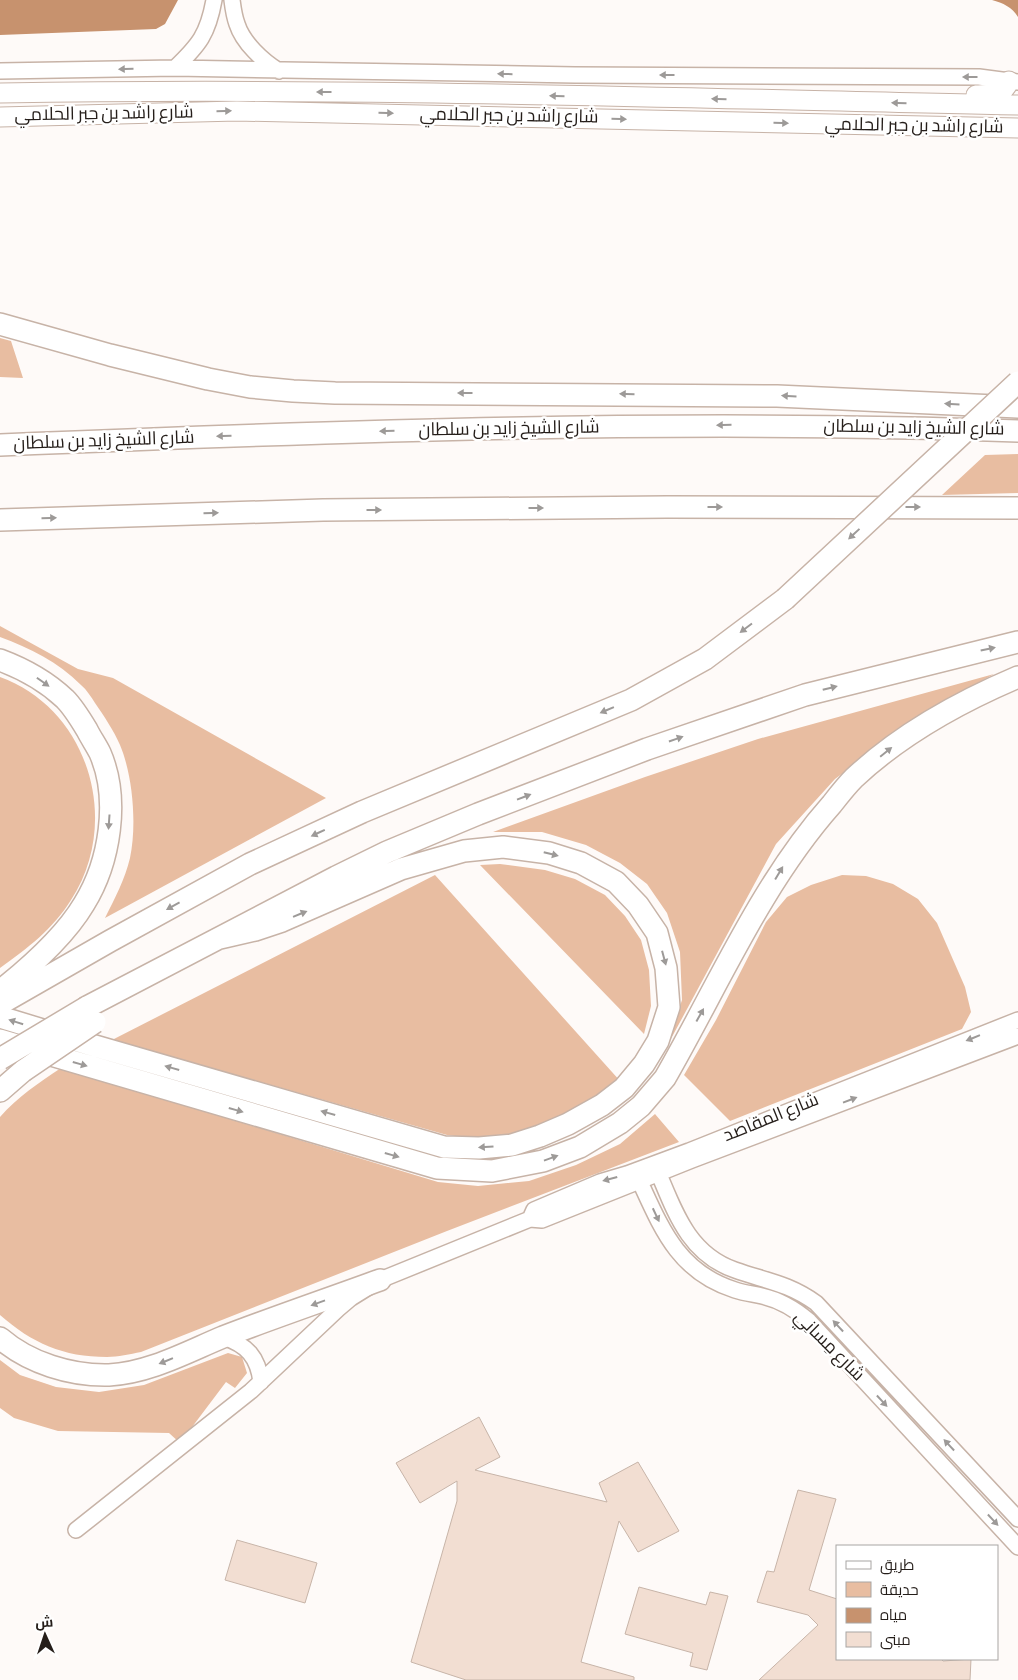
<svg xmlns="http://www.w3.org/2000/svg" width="1018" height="1680" font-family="'Alegreya Sans',Cairo,sans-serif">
<rect width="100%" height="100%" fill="#fefaf8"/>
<path fill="#e8bda1" d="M0 338 11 341 23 378 0 377Z
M1018 454V493L942 495 985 455Z
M0 626 78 669 113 678 326 798 105 918C115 898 125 879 130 858 137 825 133 776 120 745 114 731 104 716 95 703 91 697 87 690 81 685 58 662 30 648 0 637Z
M994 674 921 715 835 779 776 844 666 1048 682 1000 680 952 667 913 647 884 620 863 586 845 542 832H493L645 777 758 739Z
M0 677C89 709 122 822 71 900 53 929 28 948 0 968Z
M500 864 545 870 575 879 605 895 625 916 641 940 649 970 651 1006 644 1034 480 865Z
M435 875 621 1082 540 1131 479 1139 447 1135 112 1040Z
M842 875 866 876 893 884 918 899 937 923 965 987 971 1012 962 1029 730 1121 684 1075 716 1020 766 922 787 897 811 885Z
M61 1068 438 1182 478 1186 529 1181 576 1165 620 1144 655 1114 679 1142 447 1231 141 1352C130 1354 118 1357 107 1357 63 1357 32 1343 0 1315V1117C17 1097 40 1082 61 1068Z
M228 1353 242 1357 247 1373 235 1388 226 1382 180 1443 169 1433 58 1431 14 1418 0 1408V1360L20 1375 56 1387 99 1392 144 1385Z"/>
<path fill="#c7926e" d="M0 0H178L165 24 156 29 0 35Z
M992 0H1018V17C1012 7 1003 3 992 0Z"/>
<path fill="#f2ded2" stroke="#c7b4a8" d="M479 1417 500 1457 475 1470 607 1502 599 1483 638 1462 679 1531 638 1552 619 1521 581 1662 634 1677V1680H466L411 1662 457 1501V1481L420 1503 396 1463Z
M798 1490 836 1499 809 1590 837 1599V1659H941L943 1661 971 1659 970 1680H759L818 1625 808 1615 757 1602 767 1571 774 1572Z
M237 1540 317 1563 305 1603 225 1580Z
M639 1587 706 1605 710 1592 728 1596 707 1670 690 1666 693 1653 625 1634Z"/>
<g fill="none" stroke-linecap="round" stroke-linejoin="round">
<g stroke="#c7b3a7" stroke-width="18">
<path id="minor" d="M232 0C233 8 234 16 237 24 243 43 263 61 279 71
M175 68C199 45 208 34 214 0
M0 71 175 68 575 75 979 77 1018 82
M655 1165C674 1208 686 1253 735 1270 766 1281 788 1283 816 1303L1018 1519
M635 1171C660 1224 675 1271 735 1290 744 1293 753 1294 762 1296 780 1300 795 1309 809 1321L1018 1547
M530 1219 534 1210 600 1182 627 1174 689 1151 1018 1020
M223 1337C247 1345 258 1357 261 1382
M76 1530 251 1391 338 1309 351 1298 380 1280 530 1219 542 1220 692 1160 1018 1036"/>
</g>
<g stroke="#c7b3a7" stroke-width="21">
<path id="major" d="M0 93C339 87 679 98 1018 105
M976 95C990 94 1004 96 1009 81
M0 117 237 111 1018 128"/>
</g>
<g stroke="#c7b3a7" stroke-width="24">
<path id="highway" d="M0 324 110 355 208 379 250 387 293 391 335 393 777 396 1018 407
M0 445C339 431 679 419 1018 431
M0 520 323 510 667 507 1018 508
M0 660C24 669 46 681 65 699 73 707 81 720 87 730 91 738 96 745 100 753 120 799 110 862 84 904 65 936 29 968 0 991
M0 1004 110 941 250 864 362 812 631 700 705 659 785 599
M87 1007 336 877 387 852 478 814 647 749 805 695 1018 642
M0 1017 95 1046 444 1147 479 1148 512 1145 540 1136 568 1124 602 1105 624 1088 644 1064 658 1041 669 1007 666 968 657 933 638 905 616 882 581 863 549 853 503 847 464 851 401 869 282 921 255 930 220 938
M0 1040 437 1168 492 1171 543 1161 580 1147 620 1123 641 1106 665 1078C718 986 761 884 832 804 839 795 846 786 854 778 901 734 959 702 1018 677
M0 1091 23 1071
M0 1338C29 1363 71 1376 109 1375 149 1373 187 1352 223 1337 275 1317 328 1299 380 1280"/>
</g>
<use href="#minor" stroke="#fff" stroke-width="15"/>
<use href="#major" stroke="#fff" stroke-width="19"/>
<use href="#highway" stroke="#fff" stroke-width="21"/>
<g stroke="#c7b3a7" stroke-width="24" stroke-linecap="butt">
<path id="highway-bridge" d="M785 599 1018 382
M0 1059 87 1007
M23 1071 95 1022"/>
</g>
<use href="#highway-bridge" stroke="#fff" stroke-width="21"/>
</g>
<defs><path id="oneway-solid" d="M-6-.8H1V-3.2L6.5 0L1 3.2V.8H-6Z" transform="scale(1.25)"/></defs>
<g fill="#9d9a98">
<use href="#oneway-solid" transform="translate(126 69) rotate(179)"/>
<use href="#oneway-solid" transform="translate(505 74) rotate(-179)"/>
<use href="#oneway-solid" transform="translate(667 75) rotate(-180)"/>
<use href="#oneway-solid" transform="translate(970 77) rotate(-180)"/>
<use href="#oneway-solid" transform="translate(324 92) rotate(-180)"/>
<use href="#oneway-solid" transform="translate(557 96) rotate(-179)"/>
<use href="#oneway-solid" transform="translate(719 99) rotate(-179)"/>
<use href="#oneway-solid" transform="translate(899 103) rotate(-179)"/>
<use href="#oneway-solid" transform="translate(224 111) rotate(-1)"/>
<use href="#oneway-solid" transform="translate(386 113) rotate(1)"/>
<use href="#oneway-solid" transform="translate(619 119) rotate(1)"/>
<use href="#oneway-solid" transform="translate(781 123) rotate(1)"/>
<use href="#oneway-solid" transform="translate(465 393) rotate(-180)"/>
<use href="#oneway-solid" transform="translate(627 394) rotate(-179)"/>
<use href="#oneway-solid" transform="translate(789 396) rotate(-177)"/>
<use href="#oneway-solid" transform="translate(952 404) rotate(-177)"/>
<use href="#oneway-solid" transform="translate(724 425) rotate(179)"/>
<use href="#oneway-solid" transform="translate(387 431) rotate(179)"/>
<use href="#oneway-solid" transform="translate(224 436) rotate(178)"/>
<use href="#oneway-solid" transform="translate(715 507)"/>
<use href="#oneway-solid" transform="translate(913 507)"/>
<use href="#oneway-solid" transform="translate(536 508)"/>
<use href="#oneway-solid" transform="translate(374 510)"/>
<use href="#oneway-solid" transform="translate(211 513) rotate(-2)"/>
<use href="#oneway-solid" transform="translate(49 518) rotate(-2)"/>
<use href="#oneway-solid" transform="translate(854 534) rotate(137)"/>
<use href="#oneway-solid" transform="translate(746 628) rotate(143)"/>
<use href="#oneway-solid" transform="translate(988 649) rotate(-12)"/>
<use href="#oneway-solid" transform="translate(43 682) rotate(35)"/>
<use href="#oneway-solid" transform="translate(830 688) rotate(-14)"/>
<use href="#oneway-solid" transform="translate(607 710) rotate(157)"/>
<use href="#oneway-solid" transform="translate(676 739) rotate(-19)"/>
<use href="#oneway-solid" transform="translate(886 752) rotate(-39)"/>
<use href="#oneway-solid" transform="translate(524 797) rotate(-21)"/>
<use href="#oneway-solid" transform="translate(109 822) rotate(94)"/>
<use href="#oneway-solid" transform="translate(318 833) rotate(155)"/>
<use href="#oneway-solid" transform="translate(551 854) rotate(14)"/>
<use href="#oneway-solid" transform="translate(779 873) rotate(-59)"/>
<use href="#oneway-solid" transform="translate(173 906) rotate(151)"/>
<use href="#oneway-solid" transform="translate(300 914) rotate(-22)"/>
<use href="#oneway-solid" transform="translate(664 958) rotate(75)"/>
<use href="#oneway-solid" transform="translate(700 1015) rotate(-61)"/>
<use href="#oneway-solid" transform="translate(16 1022) rotate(-163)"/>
<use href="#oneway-solid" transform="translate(973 1038) rotate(158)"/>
<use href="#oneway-solid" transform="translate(80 1064) rotate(16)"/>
<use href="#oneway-solid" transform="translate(172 1068) rotate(-164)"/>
<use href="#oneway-solid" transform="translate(850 1100) rotate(-21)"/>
<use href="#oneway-solid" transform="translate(236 1110) rotate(16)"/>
<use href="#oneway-solid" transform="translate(328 1113) rotate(-164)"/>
<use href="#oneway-solid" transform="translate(486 1147) rotate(176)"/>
<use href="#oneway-solid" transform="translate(392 1155) rotate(16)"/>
<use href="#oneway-solid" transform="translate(551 1158) rotate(-20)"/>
<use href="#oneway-solid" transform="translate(610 1179) rotate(165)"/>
<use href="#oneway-solid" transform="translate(656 1215) rotate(65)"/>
<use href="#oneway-solid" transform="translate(318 1303) rotate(160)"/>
<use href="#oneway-solid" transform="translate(838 1326) rotate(-133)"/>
<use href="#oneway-solid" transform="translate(166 1361) rotate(158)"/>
<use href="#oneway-solid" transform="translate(882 1401) rotate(47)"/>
<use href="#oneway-solid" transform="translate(949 1445) rotate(-133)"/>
<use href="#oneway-solid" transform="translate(993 1520) rotate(47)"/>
</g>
<g text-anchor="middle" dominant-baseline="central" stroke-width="5" stroke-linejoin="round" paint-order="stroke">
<g font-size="18" fill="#251e1a" stroke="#fff">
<text transform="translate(104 114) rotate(-1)">شارع راشد بن جبر الحلامي</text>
<text transform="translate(509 116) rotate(1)">شارع راشد بن جبر الحلامي</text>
<text transform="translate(914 126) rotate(1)">شارع راشد بن جبر الحلامي</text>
<text transform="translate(914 428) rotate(1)">شارع الشيخ زايد بن سلطان</text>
<text transform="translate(509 429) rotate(-1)">شارع الشيخ زايد بن سلطان</text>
<text transform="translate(104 441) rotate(-2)">شارع الشيخ زايد بن سلطان</text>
<text transform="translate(771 1118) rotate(-22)">شارع المقاصد</text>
<text transform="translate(829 1346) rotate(45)">شارع مِسانِي</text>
</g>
</g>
<rect x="836" y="1545" width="162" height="115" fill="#ffffff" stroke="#a8a5a3"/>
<rect x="846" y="1561" width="25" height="8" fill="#ffffff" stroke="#a8a5a3"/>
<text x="880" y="1570" font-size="15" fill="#251e1a">طريق</text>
<rect x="846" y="1582" width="25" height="15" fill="#e8bda1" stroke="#a8a5a3"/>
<text x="880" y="1595" font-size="15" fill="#251e1a">حديقة</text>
<rect x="846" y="1608" width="25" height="15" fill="#c7926e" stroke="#a8a5a3"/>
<text x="880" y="1620" font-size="15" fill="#251e1a">مياه</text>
<rect x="846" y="1632" width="25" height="15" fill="#f2ded2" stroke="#a8a5a3"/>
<text x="880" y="1645" font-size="15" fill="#251e1a">مبنى</text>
<g transform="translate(45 1635) rotate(357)" stroke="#ffffff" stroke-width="4" paint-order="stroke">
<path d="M0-4L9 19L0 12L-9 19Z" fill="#251e1a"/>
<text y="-8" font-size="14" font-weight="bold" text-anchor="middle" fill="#251e1a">ش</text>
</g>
</svg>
